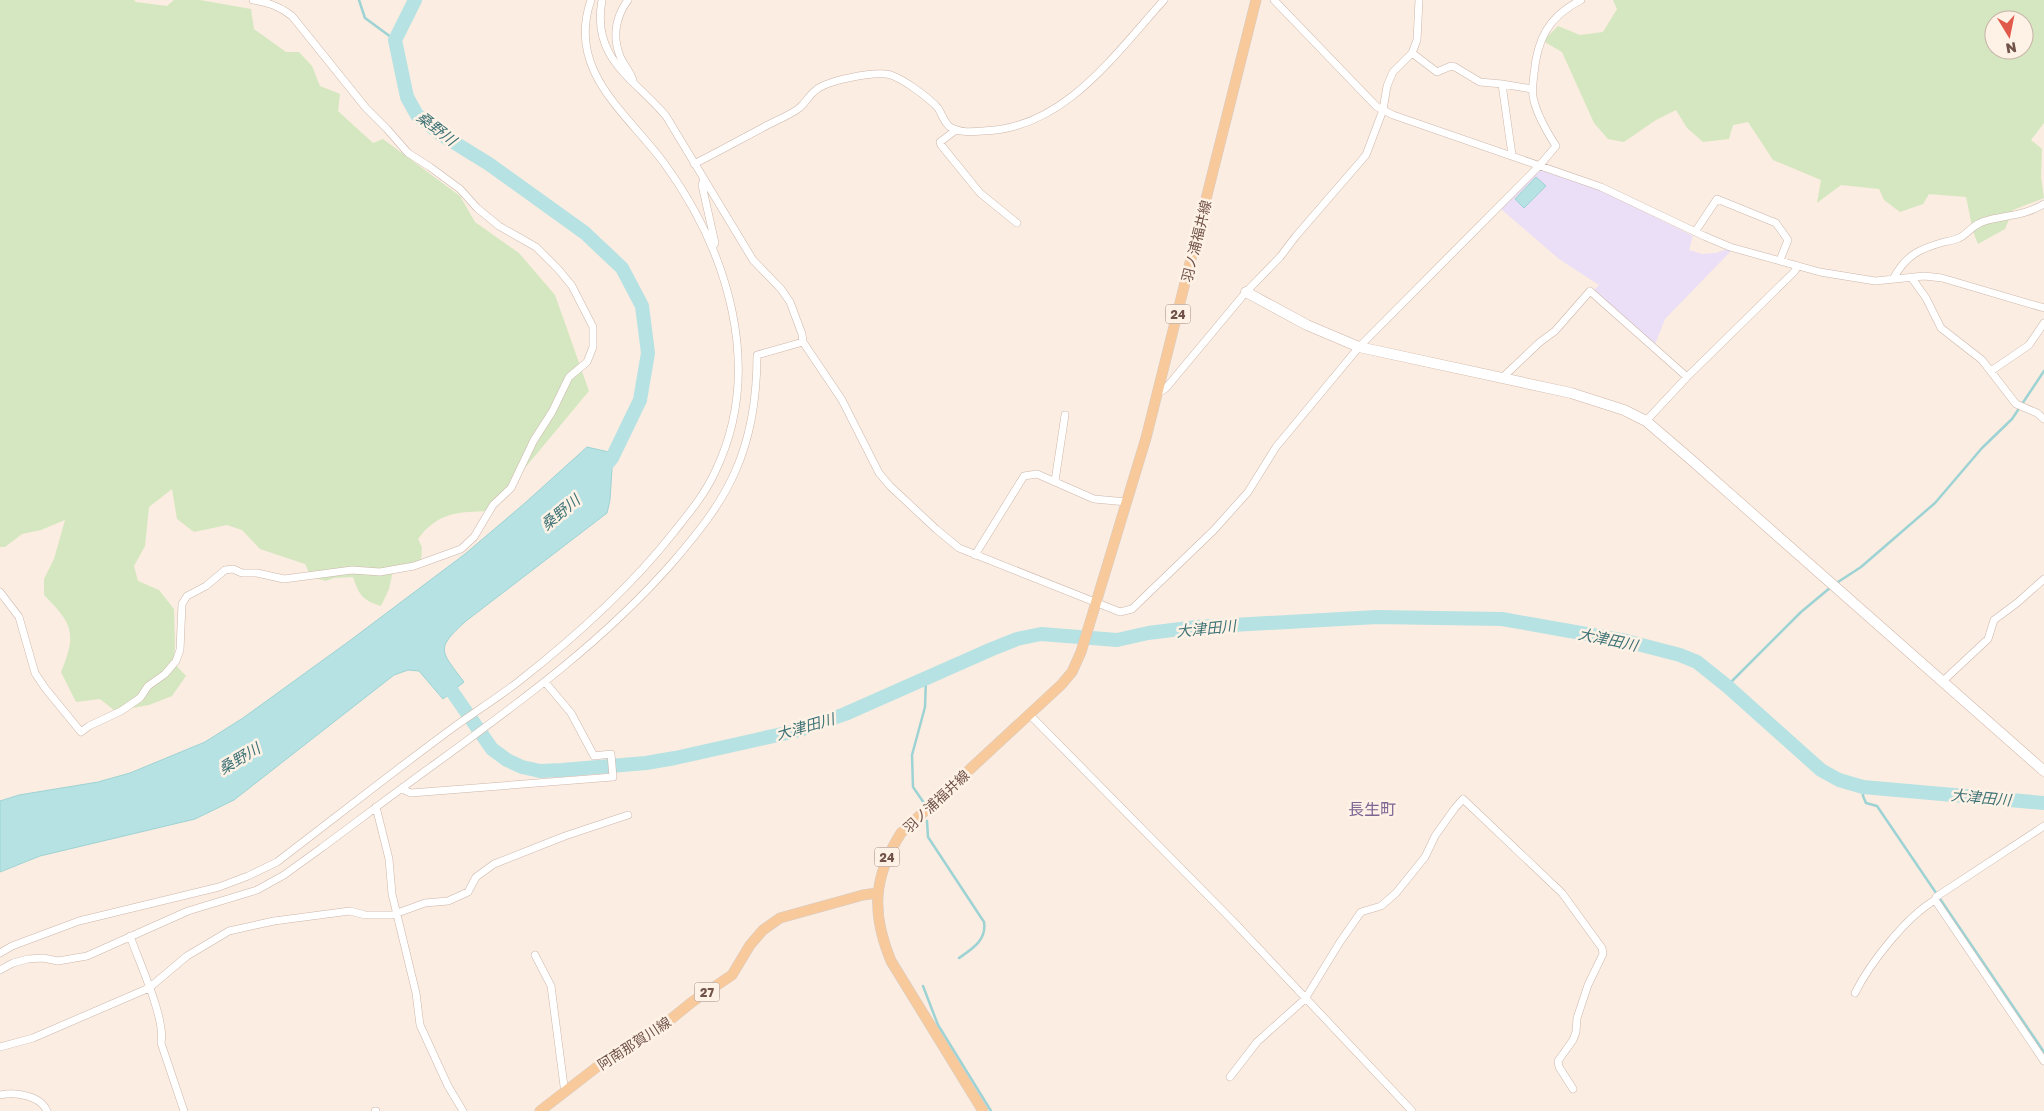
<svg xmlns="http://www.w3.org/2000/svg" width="2044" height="1111" font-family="'Golos Text','Noto Sans JP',sans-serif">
<rect width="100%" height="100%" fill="#fbede1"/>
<path fill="#ebdef7" d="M1544 168 1604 192 1693 236 1689 250 1702 254 1716 253 1727 249 1731 251 1665 319 1655 344 1593 291 1599 285 1559 259 1501 209 1537 171Z"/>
<path fill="#d5e7c0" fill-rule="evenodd" d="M0 0H134L136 2 167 6 174 0H200L251 9 254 29 286 52H299L312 66 320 86 340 94 338 111 373 143 383 139 460 196 475 222 519 253 555 295 589 391 489 511C458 512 438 512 418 539L422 547 421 562 394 566 389 589 381 606C362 600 359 595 353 577L334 578 326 581 311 577 305 564 260 549 242 530 227 525 194 532 177 519 172 489 149 507 145 546 134 566 138 581 159 590 174 609 175 648 173 662 186 676 172 696 149 705 132 708 120 715 100 699 76 702 61 672C77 633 73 624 44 595V579L54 559 65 520 41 530 22 534 5 547H0Z
M1613 0H2044V123L2031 140 2042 149 2041 177 2044 198 2013 210 2005 229 1978 244C1971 229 1970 213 1966 197L1929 194 1923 204 1900 212 1884 200 1879 189 1841 185 1817 203 1821 180 1773 160 1748 122 1733 125 1729 139 1703 142 1687 128 1676 110 1656 120 1624 142 1608 139 1594 123 1562 52 1543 41 1558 26 1580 35 1603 32 1617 9ZM1994 20H2024V50H1994Z"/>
<path fill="#b6e2e3" stroke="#9dd3d4" d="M1536 177 1546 186 1524 208 1515 199Z
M587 447 613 453 610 500 607 513 466 621C435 649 440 650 464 682L443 699 419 671 408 670 394 675 234 800 195 819 40 856 0 872V801L19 795 98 782 130 773 205 742 243 718 348 642 465 554 525 503Z"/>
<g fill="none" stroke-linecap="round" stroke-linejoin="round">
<path stroke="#9dd3d4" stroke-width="2.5" d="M359 0 365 18 395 40
M1835 584 1861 567 1935 503 1982 448 2012 419 2044 371
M1727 686 1801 612 1831 587
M1863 787V796L1866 803 1877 806 2044 1052
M924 803 913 787 912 755 925 707 926 678
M927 821 928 837 984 922C987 940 972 949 959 958
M923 986 938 1025 991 1111"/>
<path stroke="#b6e2e3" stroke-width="14" d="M415 0 395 40 407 97 417 115 442 135 489 164 585 233 622 268 642 306 648 353 640 400 612 458 601 471
M442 677 492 749 507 760 522 767 540 771 562 770 646 763 675 758 800 730 845 714 992 649 1017 639 1041 634 1117 640 1148 633 1197 627 1377 617 1502 619 1626 641 1680 655 1697 662 1727 686 1821 770 1839 780 1863 787 2044 803"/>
<g stroke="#cdb6ab" stroke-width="8">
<path id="street" d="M602 0C591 59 634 78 666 116L753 260 781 289 790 302 802 334 803 342 842 400 879 473 890 486 936 529 959 548 1120 612 1132 609 1214 530 1248 492 1276 447 1359 347 1540 165 1556 146C1547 132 1538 117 1534 101 1531 92 1533 83 1534 74 1537 39 1549 16 1581 0
M628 0C616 16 612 36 620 56 623 64 630 71 633 80
M1274 0 1377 107 1393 115 1601 187 1704 236 1730 247 1820 272 1875 281 1924 276 1942 278 2044 308
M1412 53 1437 72 1451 66 1455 67 1480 82 1502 84
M956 130 940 142 941 145 980 193 1017 223
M1512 155 1502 84 1532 89
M694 164C718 152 741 139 764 127 775 121 788 116 798 109 805 104 809 95 816 90 828 80 869 73 885 74 898 74 929 98 938 108 942 114 944 123 950 127 960 133 972 132 983 131 1064 129 1114 55 1164 0
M704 179 702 185 715 243 712 248
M1695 232 1717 199 1776 223 1788 240 1780 260
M1911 277 1926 298 1941 328 1982 360 2016 404 2037 413 2044 419
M1893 279C1906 255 1919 249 1944 242 1949 241 1955 240 1959 238 1968 234 1974 223 1985 221 2006 215 2024 216 2044 204
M1991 371 2029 345 2044 323
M1502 378 1540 342 1555 331 1590 291 1687 377
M1157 394 1166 388 1246 292 1280 257 1296 236 1366 155 1383 110 1387 86 1393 72 1412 53 1417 40 1419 0
M1646 421 1687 377 1794 272 1798 266
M1055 481 1065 415
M975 555 1024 476 1037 474 1094 499 1127 502
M0 592 19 617 35 673 45 688 81 732 89 726 121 711 140 698 148 686 165 674 176 661 180 650 182 604 187 596 206 586 225 570 233 569 242 573H257L284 579 352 570 380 572 414 566 461 549 474 537 493 505 511 488 534 440 552 412 569 377 587 362 593 347V327L572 286 558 269 536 247 499 226 477 208 460 189 430 167 408 153 387 129 366 108 292 16C279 6 268 2 253 0
M1943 681 1988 639 1994 620 2017 603 2044 579
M1030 715 1232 920 1412 1111
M403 787 406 791 411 793 613 777 611 754 594 756 571 713 545 682
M376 807 389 859 392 894 416 993 420 1025 448 1086 463 1111
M1935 900 2044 1061
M130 936C139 962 166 1019 161 1043L184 1111
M0 953 12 946 79 921 219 887 248 876 277 862C336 817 394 771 454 727 475 712 497 698 518 682 574 638 630 588 674 532 689 513 705 494 715 472 765 369 728 251 664 163 627 113 566 71 591 0
M535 955 551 986 564 1086 567 1091
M0 970 13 963 28 959 43 958 58 961 87 956 188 911 257 890 284 875 320 849C358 821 396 792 435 764 520 702 604 641 673 562 697 534 720 506 735 472 752 434 757 396 757 355L803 342
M1855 993C1870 963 1906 917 1935 900L1936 897 2044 826
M0 1047 33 1038 149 988 187 956 229 931 274 921 350 911 365 915H392L425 903 448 901 468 892 476 877 494 864 565 836 628 815
M1230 1077 1257 1042 1305 999 1340 942 1361 912 1381 906 1396 893 1425 857 1435 836 1455 808 1463 799 1562 893 1602 948 1603 954 1588 985 1577 1018 1576 1032 1573 1040 1558 1061 1559 1067 1573 1089
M0 1095C15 1092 40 1095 47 1111
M375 1111H376"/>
</g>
<g stroke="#d0b5a8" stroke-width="11">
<path id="secondary" d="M1246 292 1307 325 1359 347 1571 393 1624 410 1646 421 1688 457 2044 771"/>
</g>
<g stroke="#d4cbc8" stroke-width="11">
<path id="primary" d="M540 1111 615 1053 655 1032 692 1002 732 975 750 945 763 930 780 918 863 895 877 893
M983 1111 891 961C871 913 873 877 901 833L1061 685 1072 672 1081 652 1146 438 1256 0"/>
</g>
<use href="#street" stroke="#fff" stroke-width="7"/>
<use href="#secondary" stroke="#fff" stroke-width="10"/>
<use href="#primary" stroke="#f8ca9b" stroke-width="10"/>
</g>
<g text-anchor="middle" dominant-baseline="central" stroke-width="5" stroke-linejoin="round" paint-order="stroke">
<g fill="#fef2e6" stroke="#9b8278" stroke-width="1">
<rect x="1165.5" y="304.5" width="25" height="19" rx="4"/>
<rect x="874.5" y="847.5" width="25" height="19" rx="4"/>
<rect x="694.5" y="982.5" width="25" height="19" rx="4"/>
</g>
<g font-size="12" font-weight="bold" fill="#715249">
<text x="1178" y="314">24</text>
<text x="887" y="857">24</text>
<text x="707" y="992">27</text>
</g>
<g font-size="14" fill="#715249" stroke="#fef2e6">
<text transform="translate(1196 241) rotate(-76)">羽ノ浦福井線</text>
<text transform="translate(936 801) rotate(-43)">羽ノ浦福井線</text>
<text transform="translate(634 1043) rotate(-33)">阿南那賀川線</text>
</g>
<g font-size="15" font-style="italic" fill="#3e7376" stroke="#fef2e6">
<text transform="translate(437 128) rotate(38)">桑野川</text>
<text transform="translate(560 512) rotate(-40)">桑野川</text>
<text transform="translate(1206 628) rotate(-6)">大津田川</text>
<text transform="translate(1608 639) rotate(12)">大津田川</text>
<text transform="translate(805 726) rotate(-16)">大津田川</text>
<text transform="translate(239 758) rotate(-31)">桑野川</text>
<text transform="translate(1981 797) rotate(5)">大津田川</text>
</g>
<g font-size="16" fill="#7e6594" stroke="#fef2e6">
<text x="1372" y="809">長生町</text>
</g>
</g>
<g transform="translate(2009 35) rotate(170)"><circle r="24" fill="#fef2e6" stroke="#c6b2a7"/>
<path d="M0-4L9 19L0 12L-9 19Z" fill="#e1594a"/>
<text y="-8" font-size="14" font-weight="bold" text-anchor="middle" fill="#715249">N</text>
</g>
</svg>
